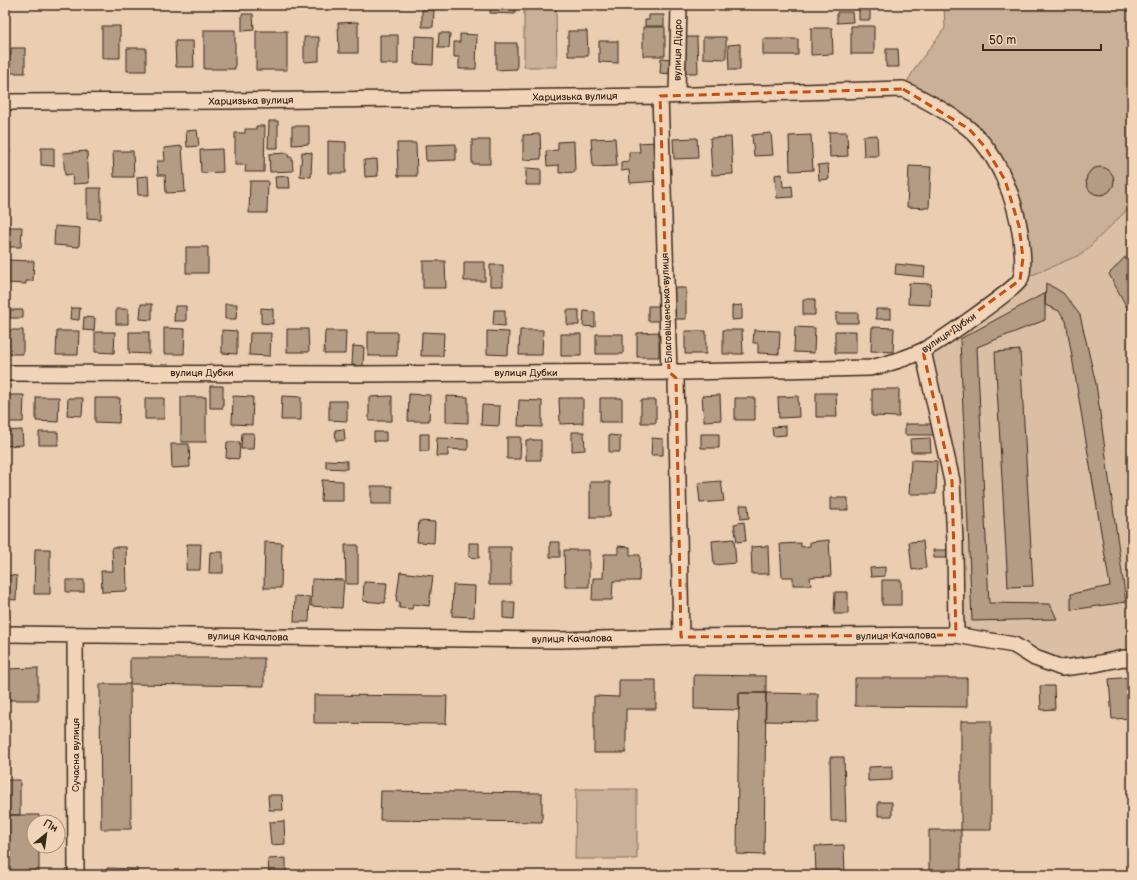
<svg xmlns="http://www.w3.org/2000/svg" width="1137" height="880" font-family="'Balsamiq Sans',sans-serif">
<rect width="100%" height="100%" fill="#ebceb2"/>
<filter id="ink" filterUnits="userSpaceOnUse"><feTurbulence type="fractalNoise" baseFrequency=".025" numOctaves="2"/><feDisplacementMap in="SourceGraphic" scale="8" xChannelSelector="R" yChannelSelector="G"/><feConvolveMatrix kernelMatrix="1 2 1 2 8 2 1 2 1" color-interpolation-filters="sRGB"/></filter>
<g filter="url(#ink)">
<path fill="#dabfa4" d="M1132 205V659L1095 664 1035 658 956 635 955 541 923 351 1020 280 1082 254Z"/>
<path fill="#cab097" stroke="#826d5a" d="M944 5H1132V205L1082 254 1020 280 1019 226 985 147 903 89 917 65 945 28Z
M524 7H556L557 67H524Z
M576 789H637V859H575Z"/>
<path fill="#b49b84" stroke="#3b2a1e" d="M224 5H252V9H224Z
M491 5H515V14L490 13Z
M859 5H870V20H859Z
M422 10H434L433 27H422Z
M837 12H852L853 22 837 23Z
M242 14H253L254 30 242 31Z
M649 15H664V26H645V20H649Z
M358 22V53H339L338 23Z
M102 26H120V58H102Z
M851 26H874V54H851Z
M643 27H665V56H643Z
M811 28H832L833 54 811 55Z
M204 30H235V69H204Z
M256 31H287V70H256Z
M568 31H587L588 56H568Z
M439 33H450L449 48H438Z
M460 34 477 35 476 69H459V57H454V42H460Z
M380 35H398V64H380Z
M415 36 434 37 433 65 414 64Z
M304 37H319V61L304 62Z
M684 37H697L698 73H685Z
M703 37H726V59L703 58Z
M763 39H798V55H763Z
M175 41H193L194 67H176Z
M599 41H618V63L599 62Z
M496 43H517V69L496 70Z
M740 44V70H729L728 45Z
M11 48H25V73H5V55H11Z
M127 48H146V71H127Z
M886 49H898L899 67H886Z
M661 58 672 59 671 74 660 73Z
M269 121H278V148H268Z
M256 126H265L264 172H245L246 165H235V133H245V129H256Z
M292 126H309V144L292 145Z
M197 130 199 146 187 147 186 131Z
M829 132H847L848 156 830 157Z
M771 133 773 155 754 156 752 135Z
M540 134 541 159 523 160V135Z
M811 135 813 170 790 171 789 136Z
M877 135 878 156H864L863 136Z
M731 137 733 174 712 175 710 138Z
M615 138 617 166 593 167 591 139Z
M697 138 698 158 674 159 673 139Z
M472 140H490V164H472Z
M328 141 346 142V173H328Z
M574 141 575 172 559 173V165L547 166 546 151 558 150V142Z
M656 142 659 181 630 183 629 170 621 171V162L629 161V152H640L639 143Z
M397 143H416L417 176H398Z
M456 144V160L426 161 425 145Z
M182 146 185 192 166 193 165 175H158L157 161H165L164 148Z
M5 148 10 149 8 193H5Z
M41 148H54V166L41 165Z
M222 149 223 172 201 173 200 150Z
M87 151 89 183 73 184 72 174 65 175 63 153Z
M113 151H133L134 177H114Z
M302 152 312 153 311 177 300 176Z
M288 153V157H292L293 171 270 172 269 154Z
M377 159 378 176 365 177 364 160Z
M828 164 829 179 819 180 818 165Z
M909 166 931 167 929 208 907 207Z
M1086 181a14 14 0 1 1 28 0a14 14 0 1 1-28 0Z
M526 168 541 169V185H526Z
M782 174 783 187 792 186 793 197 777 198 775 175Z
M148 176 149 195H138L137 177Z
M289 176 290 188H276L275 177Z
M250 181H268L267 213H249Z
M87 188H101V219L87 218Z
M55 226 80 228 79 247 54 245Z
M5 227H22L21 247H6Z
M186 247H208V273H186Z
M1125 257 1132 272V317L1109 274Z
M5 260 34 261 33 281H26V284L5 283Z
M423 261H445L446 288H423Z
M464 262H485V281H464Z
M896 264 925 267 924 277 895 274Z
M490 265H503V286H490Z
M909 283 931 284 930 305 908 304Z
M1046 283 1063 293 1080 315 1096 384 1126 602 1071 610V594L1110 586 1066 321 1059 311 1045 305Z
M671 288H686V319H671Z
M1045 293V320L977 347 989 603 1050 604 1057 619 972 621 960 339Z
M803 299H815V315H803Z
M141 304H152V320L140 319Z
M225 304H237L236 319H225Z
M742 305V319L732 320V306Z
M175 306H186V321H174Z
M648 306H660V321H648Z
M71 308H80L79 320 70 319Z
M261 308 273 309V324L261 323Z
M116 309H128V324H116Z
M876 309H891V319H876Z
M10 310H23V318H10Z
M494 310H505V326L493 325Z
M567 310H579V325H567Z
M584 311 595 312V327L583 326Z
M836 313H858V323H836Z
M84 317 95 318 94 331 83 330Z
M795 327 815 328 814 353 794 352Z
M872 327 894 328 893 352 871 351Z
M164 328 185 329 184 354H164Z
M287 329H308L309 352H287Z
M5 330H23V354H5Z
M222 330 237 331V354L222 353Z
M520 330H543L542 355H519Z
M723 330H742L743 354H723Z
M754 330 780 331 779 354 758 353V343H753Z
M57 331H79L78 355H56Z
M325 331H346L345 354H324Z
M487 331 509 332 508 355 487 354Z
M685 331H706V354H685Z
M835 331H856V353H835Z
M95 332H115L114 353 95 352Z
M129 332H149V354L129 353Z
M368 332H397V356H368Z
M422 332 444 333 443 356H421Z
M659 332V357H637V333Z
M250 333H271L270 356 249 355Z
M561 334H581V356H561Z
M596 334H623V354H596Z
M353 346 364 347 363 366 352 365Z
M1020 350 1033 586 1008 587 995 352Z
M210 386H223V408H210Z
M872 389H899V417L872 416Z
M816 393H836L837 417H816Z
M409 394 430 395 429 421H408Z
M5 395H24L23 422H5Z
M720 395 721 420 704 421 702 396Z
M233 396 253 397 252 425 232 424Z
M282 396 301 397V420H281Z
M392 396V421H369V397Z
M446 396 468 397V423L446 422Z
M798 396 799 417 779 418 778 397Z
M36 397H59L58 422 36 421Z
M181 397H206V442H181Z
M68 398H83L82 416 67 415Z
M95 398H120L119 423 95 422Z
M145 398H164V419H145Z
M559 398H583V423L560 424Z
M600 398H622V422H600Z
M735 398H755V420H735Z
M519 400 542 401V427L518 426Z
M641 400H656V423H641Z
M329 401H347V421L329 420Z
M482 405 500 406 499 426 481 425Z
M905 424H934V435H905Z
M786 426V435L773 436 772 427Z
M344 429 345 440 336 441 335 430Z
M22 430 23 445 5 446V431Z
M39 432H58V445H39Z
M374 432H386V441H374Z
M572 432H584L585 450 572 451Z
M242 433H254L253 449H241Z
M420 434H429V451H420Z
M701 434H719V448H701Z
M609 435 620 436V452H609Z
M507 437H521L520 459H507Z
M437 438 468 439V450L448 449V456H436Z
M652 438 663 439V455H651Z
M930 438 931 452H911L910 439Z
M526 440H541V460H526Z
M227 442H240L239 459 226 458Z
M171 444H189L190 467 172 468Z
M326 460 347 461V469L326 468Z
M911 460 937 461 936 494H909Z
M322 480 343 481V501H321Z
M721 481 724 501 700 503 698 483Z
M590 482H610V517H590Z
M371 486H392V504H371Z
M830 498H848V510H830Z
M740 505H748L749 518 741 519Z
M419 521 435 522 434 543 417 542Z
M744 522 746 541 737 542 734 524Z
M734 539 736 563 714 565 712 541Z
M829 540 831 576 810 577 811 585H793V577H782L780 544 801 543V547L810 546V542Z
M923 541 926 568 912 570 909 542Z
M265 542 282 543 281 588H264Z
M550 542H560V557H550Z
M469 543H479V558L469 557Z
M187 544H201L200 570H186Z
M345 545H358V584H346Z
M618 546 630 547V555H640L639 581H613L612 600H592L593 578H603L604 554H618Z
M768 546 769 574H752L751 547Z
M112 547H126L127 591 102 592 101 571H113Z
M489 547H511V585H489Z
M35 549H50V594H34Z
M564 550H589V587H565Z
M933 550H949V558H934Z
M210 552H223V573H209Z
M885 567V576L871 577 870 568Z
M400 572 433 576 429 606 413 604 412 609 399 608 400 602H396Z
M5 575 17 576 16 600 5 599Z
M312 579 344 580 342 608 311 606Z
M66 580H84V592H66Z
M882 580H901V605H882Z
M364 582 387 583 385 603 363 601Z
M453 585 475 586 474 617 452 616Z
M835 592H848V614H834Z
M295 596 310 597 309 622H294Z
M503 602H515L514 619 503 618Z
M130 658H264V686L130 684Z
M38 668V700H5V669Z
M694 675 766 676V693H739V710L694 709Z
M1132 677V718L1112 719 1109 679Z
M855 678H967V707L855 706Z
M619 680H656V709H626V753H594V696L619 697Z
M100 684H130L131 829H101Z
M1040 686H1054L1055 709 1041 710Z
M739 693H766L764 855 737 854Z
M766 693 818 694V722L765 721Z
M314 695 447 696 446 724 314 723Z
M961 721H991V830H961Z
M830 757H844L846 821H831Z
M892 766V780L868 781V767Z
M5 780H20V815H5Z
M381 791 542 793V822L380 820Z
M268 795H282L283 810H269Z
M878 802H892V816H878Z
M5 815H39V822H34V846H39V875H5Z
M284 821 285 844 271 845 269 822Z
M929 830H961V875H929Z
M844 845 845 875H816L815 846Z
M286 858V875H269L268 859Z
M107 868 137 869V875H106Z"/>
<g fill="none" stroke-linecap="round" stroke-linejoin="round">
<g stroke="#3b2a1e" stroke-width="18">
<path id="street" d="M677 94 679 5
M660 96 669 372 676 378 681 637
M5 102 224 101 660 96 903 89C926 100 948 112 968 128 998 153 1016 200 1021 238 1022 249 1025 270 1020 280 1014 290 935 345 922 351 905 359 888 364 870 368L684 372 358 374 5 373
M923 351 952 481 955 541 956 635
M5 634 559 640 681 637 956 635 1014 645 1035 658 1062 668 1095 664 1124 658 1132 659
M75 635 76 875"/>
</g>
<use href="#street" stroke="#f2d5b8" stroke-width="15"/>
</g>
</g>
<path fill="none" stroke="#c55010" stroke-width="3" stroke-dasharray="8 5" stroke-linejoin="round" d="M903 89 969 129 985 147 1005 180 1019 226 1023 258 1020 280 923 351 952 481 956 635 681 637 676 378 669 372 660 96Z"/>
<g text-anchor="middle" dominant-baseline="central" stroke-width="3" stroke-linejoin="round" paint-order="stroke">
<g font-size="10" fill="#3b2a1e" stroke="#f2d5b8">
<text transform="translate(678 50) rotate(-89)">вулиця Дідро</text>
<text transform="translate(575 97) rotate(-1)">Харцизька вулиця</text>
<text transform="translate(251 101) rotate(-1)">Харцизька вулиця</text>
<text transform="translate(667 308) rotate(-92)">Благовіщенська вулиця</text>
<text transform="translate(949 333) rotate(-34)">вулиця Дубки</text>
<text x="202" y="373">вулиця Дубки</text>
<text x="526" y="373">вулиця Дубки</text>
<text transform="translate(896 636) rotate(-1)">вулиця Качалова</text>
<text transform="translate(248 637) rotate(1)">вулиця Качалова</text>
<text transform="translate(572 639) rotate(-1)">вулиця Качалова</text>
<text transform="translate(76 755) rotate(-90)">Сучасна вулиця</text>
</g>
</g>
<rect width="1137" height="880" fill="none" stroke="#f2d5b8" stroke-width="20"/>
<rect x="10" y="10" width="1117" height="860" fill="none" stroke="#3b2a1e" stroke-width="1.5" filter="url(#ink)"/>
<g transform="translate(46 834) rotate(29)"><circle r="19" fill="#f2d5b8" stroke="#a9917a"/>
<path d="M0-3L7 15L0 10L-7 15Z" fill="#3b2a1e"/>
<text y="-6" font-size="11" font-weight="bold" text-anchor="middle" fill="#3b2a1e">Пн</text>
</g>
<path d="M983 44v6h118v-6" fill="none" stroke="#3b2a1e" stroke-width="2"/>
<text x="989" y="44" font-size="12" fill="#3b2a1e" stroke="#f2d5b8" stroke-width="3" paint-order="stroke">50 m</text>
</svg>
